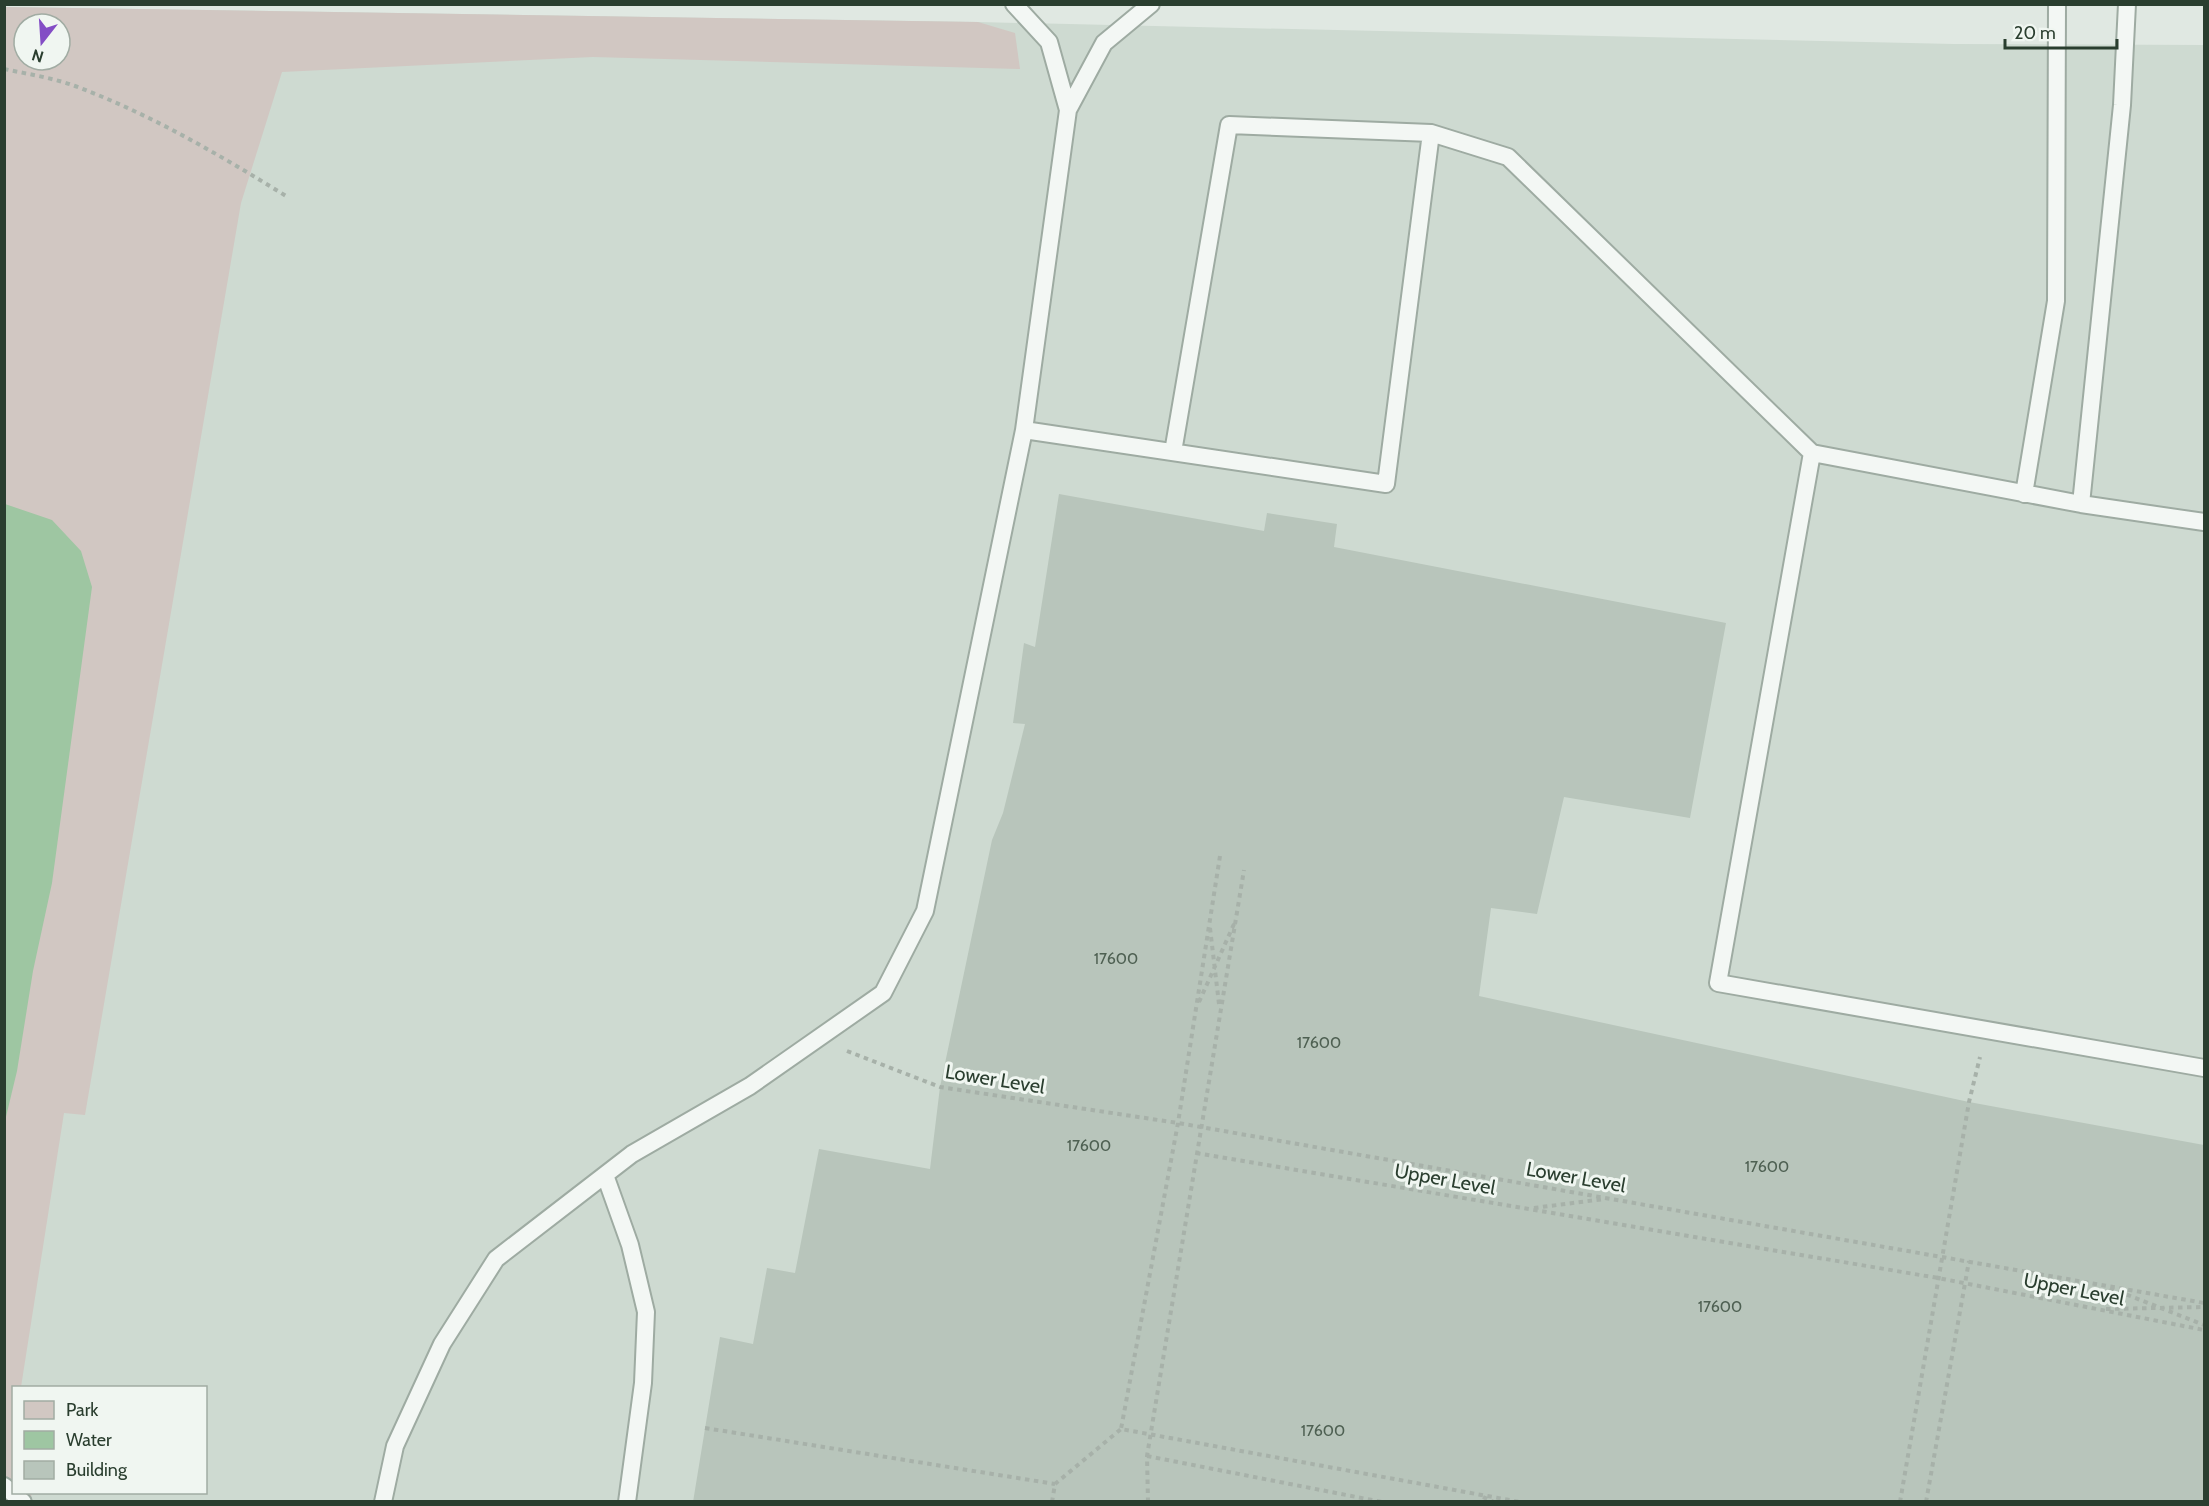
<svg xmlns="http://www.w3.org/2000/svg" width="2209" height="1506" font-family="Cabin,sans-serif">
<rect width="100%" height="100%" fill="#e0e8e2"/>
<path fill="#cedad1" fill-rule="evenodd" d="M5 7 978 22 1954 44 2204 45V1501L5 1502ZM24 24H60V60H24ZM14 1388H206V1492H14Z"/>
<path fill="#d1c7c2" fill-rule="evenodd" d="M5 7 978 22 1015 33 1020 69 593 57 282 72 241 203 85 1115 64 1113 21 1387 14 1388V1492L32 1493 30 1501 5 1502ZM24 24H60V60H24Z"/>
<path fill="#9ec6a2" d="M5 504 52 520 81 551 92 587 52 883 33 971 17 1071 5 1121Z"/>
<path fill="#b8c5bb" d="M1059 494 1264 531 1267 513 1337 524 1334 547 1726 623 1690 818 1564 797 1537 914 1491 908 1479 996 1969 1102 2204 1145V1502H693L720 1337 753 1344 767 1268 795 1273 819 1149 930 1169 940 1087 992 840 1003 813 1025 724 1013 723 1024 643 1035 647Z"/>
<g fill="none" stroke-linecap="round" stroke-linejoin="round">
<g stroke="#9eaba2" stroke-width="20">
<path id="lane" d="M1014 4 1049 42 1068 110
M1151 4 1104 43 1068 110 1024 430 1386 484 1431 133 1508 157 1812 453 2081 504 2204 522
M1173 452 1229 125 1431 133
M1812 453 1718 983 2204 1068
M2024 494 2056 301 2057 4
M2081 504 2122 105 2127 4
M605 1175 630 1245 646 1312 643 1383 627 1502
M4 1486 23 1502
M383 1502 395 1446 442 1344 496 1259 632 1154 750 1086 883 993 925 911 1024 430"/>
</g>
<path stroke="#a7b1a9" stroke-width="4" stroke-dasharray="4.5 4.5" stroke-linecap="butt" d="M4 69C28 74 53 78 75 86 150 114 218 154 286 196
M1220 856 1178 1123 1121 1429 1520 1502
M1210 928 1219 1004
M1199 1002 1234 924
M847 1051 940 1087 1178 1123 2204 1303
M1196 1153 1938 1278 2204 1330
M1534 1208 1604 1199
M2110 1288 2204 1325
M2106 1309 2204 1307
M705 1428 1055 1484
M1147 1456 1382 1502
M1483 1497 1494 1502
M1052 1502 1055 1484 1121 1429
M1148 1502 1147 1456 1244 870
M1900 1502 1969 1102 1980 1057
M1926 1502 1969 1261"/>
<use href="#lane" stroke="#f3f7f4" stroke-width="16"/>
</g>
<g text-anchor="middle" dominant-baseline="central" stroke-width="6" stroke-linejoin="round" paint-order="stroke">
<g font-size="16" fill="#4e6052">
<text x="1116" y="958">17600</text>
<text x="1319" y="1042">17600</text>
<text x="1089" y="1145">17600</text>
<text x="1767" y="1166">17600</text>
<text x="1720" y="1306">17600</text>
<text x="1323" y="1430">17600</text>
</g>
<g font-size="20" fill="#2a3e2f" stroke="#f0f6f1">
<text transform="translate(995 1079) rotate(9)">Lower Level</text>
<text transform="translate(1576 1177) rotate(10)">Lower Level</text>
<text transform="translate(1445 1179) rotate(10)">Upper Level</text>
<text transform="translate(2074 1289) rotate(11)">Upper Level</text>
</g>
</g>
<rect width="2209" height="1506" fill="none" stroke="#2a3e2f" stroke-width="12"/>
<rect x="12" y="1386" width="195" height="108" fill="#f0f6f1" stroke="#a1aca3" stroke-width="1.5"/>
<rect x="24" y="1401" width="30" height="18" fill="#d1c7c2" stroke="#a1aca3" stroke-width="1.5"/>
<text x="66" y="1416" font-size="18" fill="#2a3e2f">Park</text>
<rect x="24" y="1431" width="30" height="18" fill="#9ec6a2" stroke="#a1aca3" stroke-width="1.5"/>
<text x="66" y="1446" font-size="18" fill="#2a3e2f">Water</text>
<rect x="24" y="1461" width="30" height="18" fill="#b8c5bb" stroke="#a1aca3" stroke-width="1.5"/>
<text x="66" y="1476" font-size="18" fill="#2a3e2f">Building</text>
<g transform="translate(42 42) rotate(197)"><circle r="28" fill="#f0f6f1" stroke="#a1aca3" stroke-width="1.5"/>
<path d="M0-4.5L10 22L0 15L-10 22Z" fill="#834dc5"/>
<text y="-9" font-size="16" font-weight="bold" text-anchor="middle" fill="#2a3e2f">N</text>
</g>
<path d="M2005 39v9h112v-9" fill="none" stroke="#2a3e2f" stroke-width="3"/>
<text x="2014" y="39" font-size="18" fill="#2a3e2f" stroke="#f0f6f1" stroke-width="4.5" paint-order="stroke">20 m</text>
</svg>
